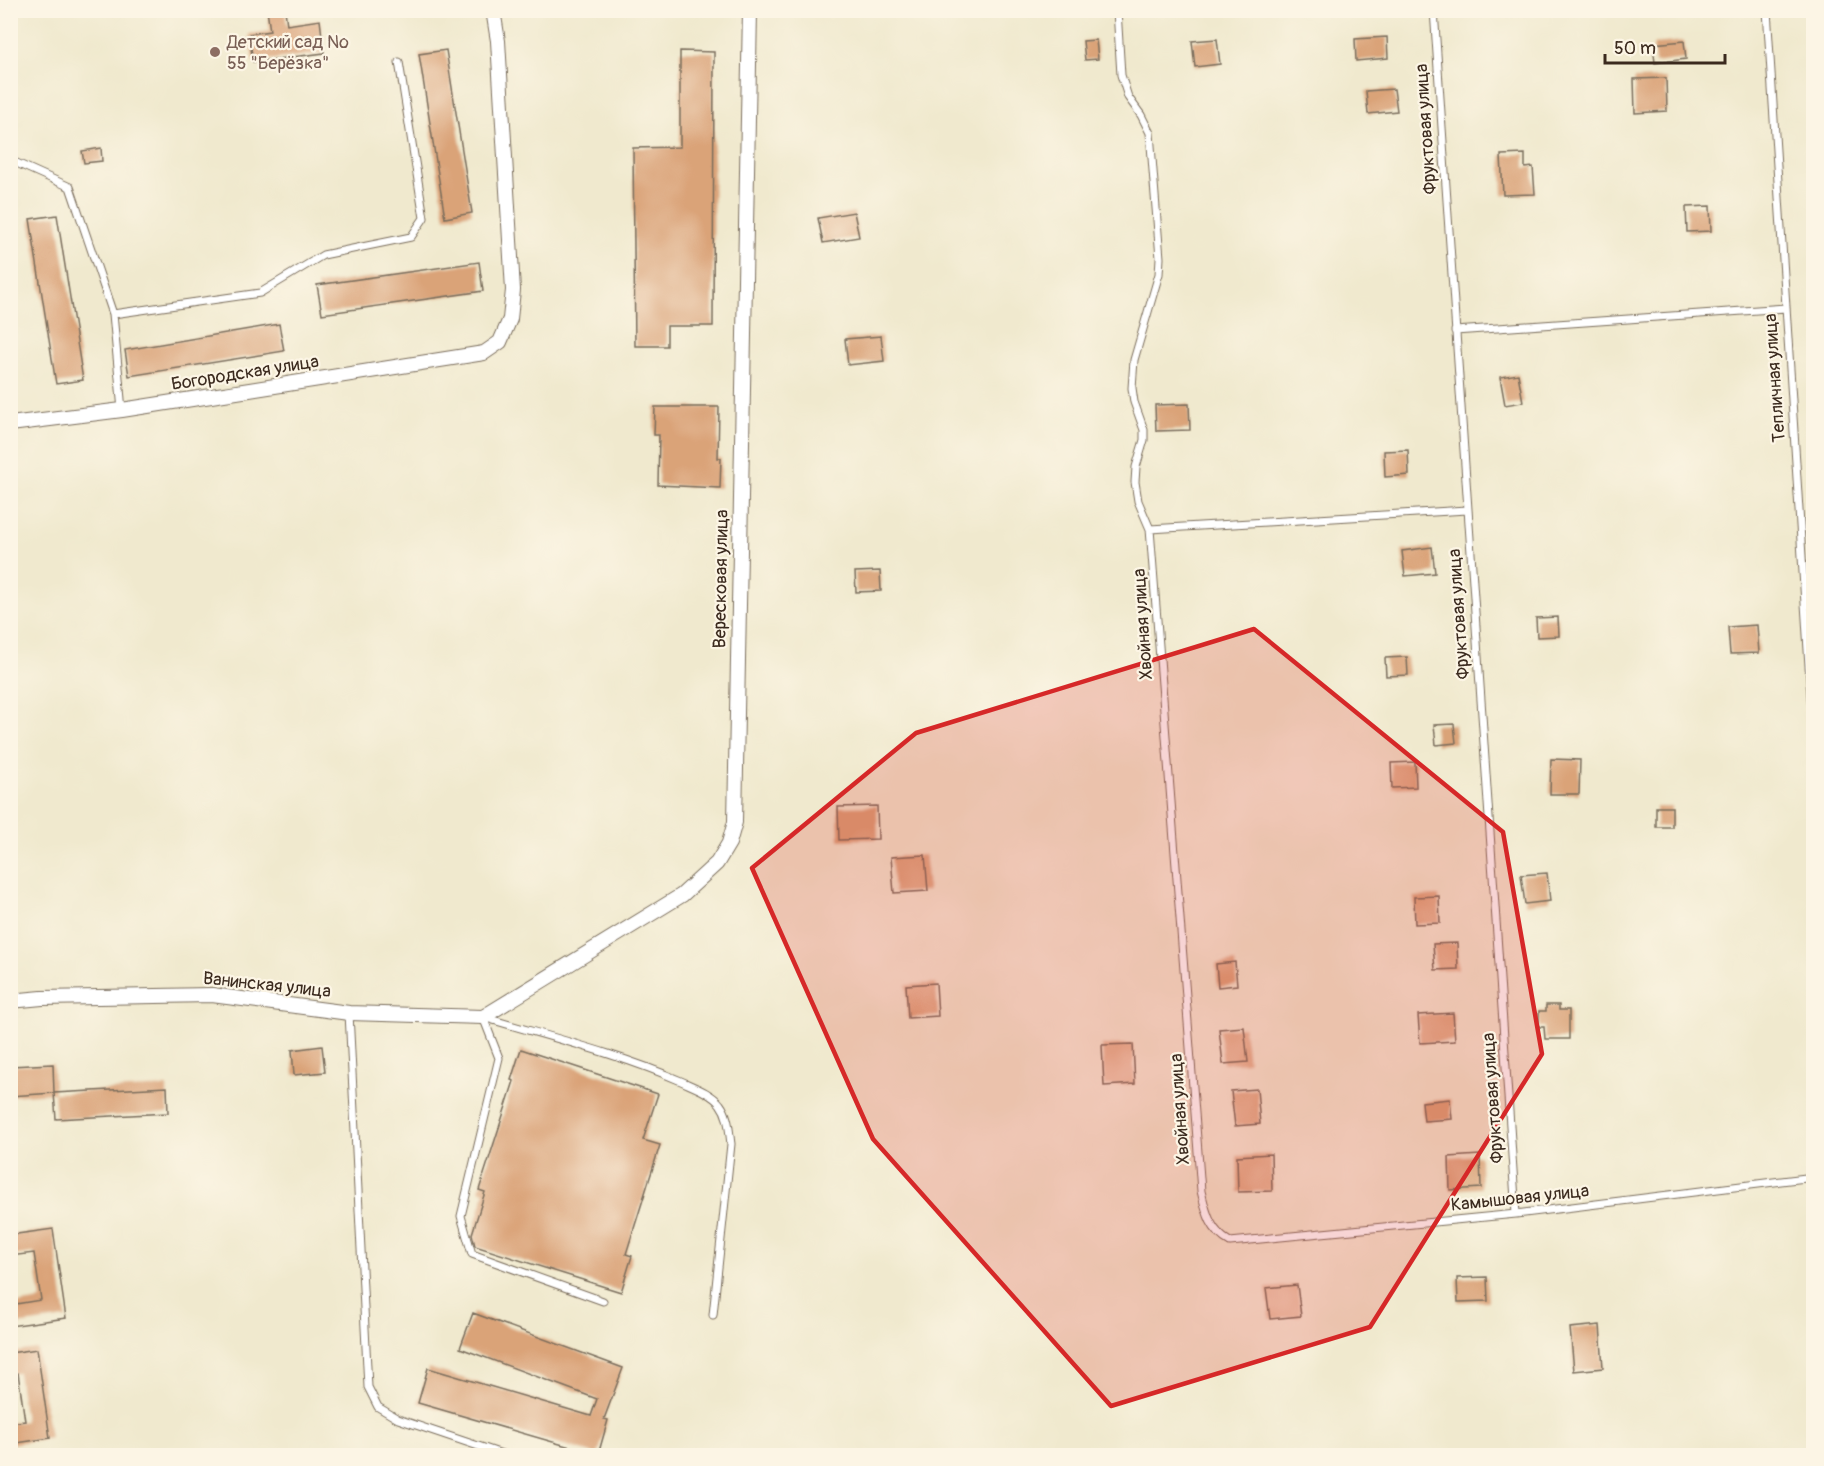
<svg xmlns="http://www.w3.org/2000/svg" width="1824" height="1466" font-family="Pangolin,sans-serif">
<rect width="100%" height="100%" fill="#fcf5e5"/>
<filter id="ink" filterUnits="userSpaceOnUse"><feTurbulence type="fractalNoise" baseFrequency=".0167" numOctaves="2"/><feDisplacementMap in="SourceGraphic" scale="12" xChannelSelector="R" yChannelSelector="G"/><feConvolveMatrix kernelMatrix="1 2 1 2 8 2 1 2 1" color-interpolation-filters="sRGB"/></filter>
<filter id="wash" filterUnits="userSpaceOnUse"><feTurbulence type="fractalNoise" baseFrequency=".008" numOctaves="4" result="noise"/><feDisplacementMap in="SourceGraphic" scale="24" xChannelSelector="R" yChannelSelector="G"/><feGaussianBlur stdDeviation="1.35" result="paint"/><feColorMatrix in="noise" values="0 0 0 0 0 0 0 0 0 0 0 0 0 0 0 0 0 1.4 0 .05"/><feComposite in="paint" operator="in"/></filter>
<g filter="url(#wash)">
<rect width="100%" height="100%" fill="#f0e9ce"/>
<g id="blocks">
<path fill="#daa378" d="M267 10H285L287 25 320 20 324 53 253 62 249 34 270 31Z
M1387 37 1388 58 1356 61 1355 39Z
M1217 39 1220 64 1195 67 1192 41Z
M1096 40 1098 59 1085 60 1083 41Z
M1684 41 1686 59 1655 63 1653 44Z
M446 50 472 213 445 218 419 54Z
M680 51 714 52 713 326H667V346H635L633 148 680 147Z
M1666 78 1667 111 1635 113 1634 79Z
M1394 89 1397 111 1368 114 1366 91Z
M101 148 102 161 84 163 82 151Z
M1525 154V168L1533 167 1535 194 1503 195 1501 155Z
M1710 206 1711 231 1687 232 1686 207Z
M854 212 859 237 823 243 818 218Z
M57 215 83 380 56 384 30 219Z
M479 262 483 291 322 314 317 285Z
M279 324 284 351 129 376 125 350Z
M881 336 884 361 848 365 845 339Z
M1518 374 1523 402 1505 405 1500 377Z
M1189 404 1190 430 1156 431 1155 405Z
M655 407H719L718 458H721L720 488 658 485 659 435H654Z
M1408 450 1409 475 1385 477 1384 451Z
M1432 547 1435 573 1405 576 1402 551Z
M880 571 881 591 856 592 855 572Z
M1558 617 1559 636 1537 637 1536 618Z
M1757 625 1759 653 1730 654 1728 627Z
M1407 657 1408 675 1386 676 1385 658Z
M1454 724 1456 743 1436 745 1434 725Z
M1551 759 1580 760 1579 794H1550Z
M1415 762 1416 787 1392 788 1391 763Z
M877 806 878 839 839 840 838 807Z
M1656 807H1672V827H1656Z
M925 855 928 891 894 893 891 857Z
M1547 873 1550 901 1525 904 1521 875Z
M1439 896 1440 923 1415 924 1414 897Z
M1457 943 1458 969 1435 970 1433 944Z
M1235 962 1237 985 1218 987 1216 964Z
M936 983 938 1016 908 1018 906 985Z
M1546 1005H1559V1010H1569V1039H1545L1544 1027H1539V1011H1546Z
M1453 1013 1455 1041 1420 1043 1418 1015Z
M1244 1027 1248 1062 1223 1064 1219 1029Z
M1133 1044 1135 1084 1104 1086 1102 1045Z
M322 1046 325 1072 294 1075 292 1050Z
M521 1049 658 1094 643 1140 660 1145 626 1254 632 1256 621 1292 475 1246 472 1234 485 1192 479 1190 514 1081 511 1080Z
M53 1064 54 1093 10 1096V1066Z
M167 1087 168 1113 56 1119 54 1093Z
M1257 1089 1260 1124 1235 1126 1231 1091Z
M1450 1099 1452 1119 1424 1121 1422 1102Z
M1271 1154 1272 1191 1238 1192 1237 1156Z
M1480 1155 1481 1188 1450 1190 1449 1157Z
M53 1229 66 1318 10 1326V1305L41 1300 34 1253 10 1256V1235Z
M1487 1277 1488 1301 1458 1302 1457 1278Z
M1297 1285 1301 1316 1270 1319 1266 1288Z
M473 1313 623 1368 604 1419 608 1420 598 1455 418 1403 428 1368 591 1416 597 1399 460 1348Z
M1600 1325 1603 1368 1574 1371 1570 1328Z
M37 1349 50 1438 10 1444V1423L25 1421 18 1373 10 1374V1353Z"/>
</g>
</g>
<g filter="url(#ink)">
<use href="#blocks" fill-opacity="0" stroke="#7a6d5c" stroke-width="1.5"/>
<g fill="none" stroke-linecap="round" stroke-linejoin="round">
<g stroke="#7a6d5c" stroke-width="9">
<path id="lane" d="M1117 10 1121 75 1128 97 1141 115 1150 133 1160 258 1159 274 1134 360 1132 388 1134 402 1144 430V440L1136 467 1135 482 1138 501 1150 529 1201 1191C1206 1212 1210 1231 1230 1242L1516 1214 1814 1177
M1434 10 1516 1214
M1767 10 1814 744
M10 160 70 187 113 314 260 293 323 255 411 237 424 218 399 62
M113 314 122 410
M1455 331 1786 308
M1150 529 1467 510
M349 1013 368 1387 378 1407 398 1419 508 1456
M483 1017C549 1037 617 1053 681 1081 694 1087 711 1093 720 1104 729 1116 729 1130 731 1144L713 1315
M483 1017 499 1058 461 1216 472 1254 603 1301"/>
</g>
<g stroke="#7a6d5c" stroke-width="16">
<path id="street" d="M10 424 122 410 484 353 500 342 510 319 513 290 498 41 493 10
M10 1001 42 998 212 995 349 1013 483 1017 682 895 717 863 729 843 735 822 750 10"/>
</g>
<use href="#lane" stroke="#fff" stroke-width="7"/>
<use href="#street" stroke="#fff" stroke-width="14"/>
</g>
</g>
<path fill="#d62828" fill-opacity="0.2" stroke="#d62828" stroke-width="4.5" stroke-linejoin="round" d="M1254 629 1503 832 1542 1054 1370 1327 1111 1406 873 1139 752 868 916 733Z"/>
<circle fill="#8d6e63" stroke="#fcf5e5" stroke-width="2" cx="215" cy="52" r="6"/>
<g text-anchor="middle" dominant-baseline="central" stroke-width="4.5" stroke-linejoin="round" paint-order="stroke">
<g font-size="18" fill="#785e54" stroke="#fcf5e5" text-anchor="start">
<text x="227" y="42">Детский сад №<tspan x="227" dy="21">55 "Берёзка"</tspan></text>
</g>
<g font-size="18" fill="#3b2a1e" stroke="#fcf5e5">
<text transform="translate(1426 129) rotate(-94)">Фруктовая улица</text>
<text transform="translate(245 373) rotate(-9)">Богородская улица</text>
<text transform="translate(1775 378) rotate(-94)">Тепличная улица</text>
<text transform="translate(721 579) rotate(-89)">Вересковая улица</text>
<text transform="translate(1459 614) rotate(-94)">Фруктовая улица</text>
<text transform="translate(1143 624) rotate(-94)">Хвойная улица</text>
<text transform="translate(267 985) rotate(6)">Ванинская улица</text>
<text transform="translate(1493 1098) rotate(-94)">Фруктовая улица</text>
<text transform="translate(1180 1109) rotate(-94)">Хвойная улица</text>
<text transform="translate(1520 1198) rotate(-6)">Камышовая улица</text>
</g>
</g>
<rect width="1824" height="1466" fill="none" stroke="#fcf5e5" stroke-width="36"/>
<path d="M1605 54v9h120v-9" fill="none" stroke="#3b2a1e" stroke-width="3"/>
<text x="1614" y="54" font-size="18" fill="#3b2a1e" stroke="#fcf5e5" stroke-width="4.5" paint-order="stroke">50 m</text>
</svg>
